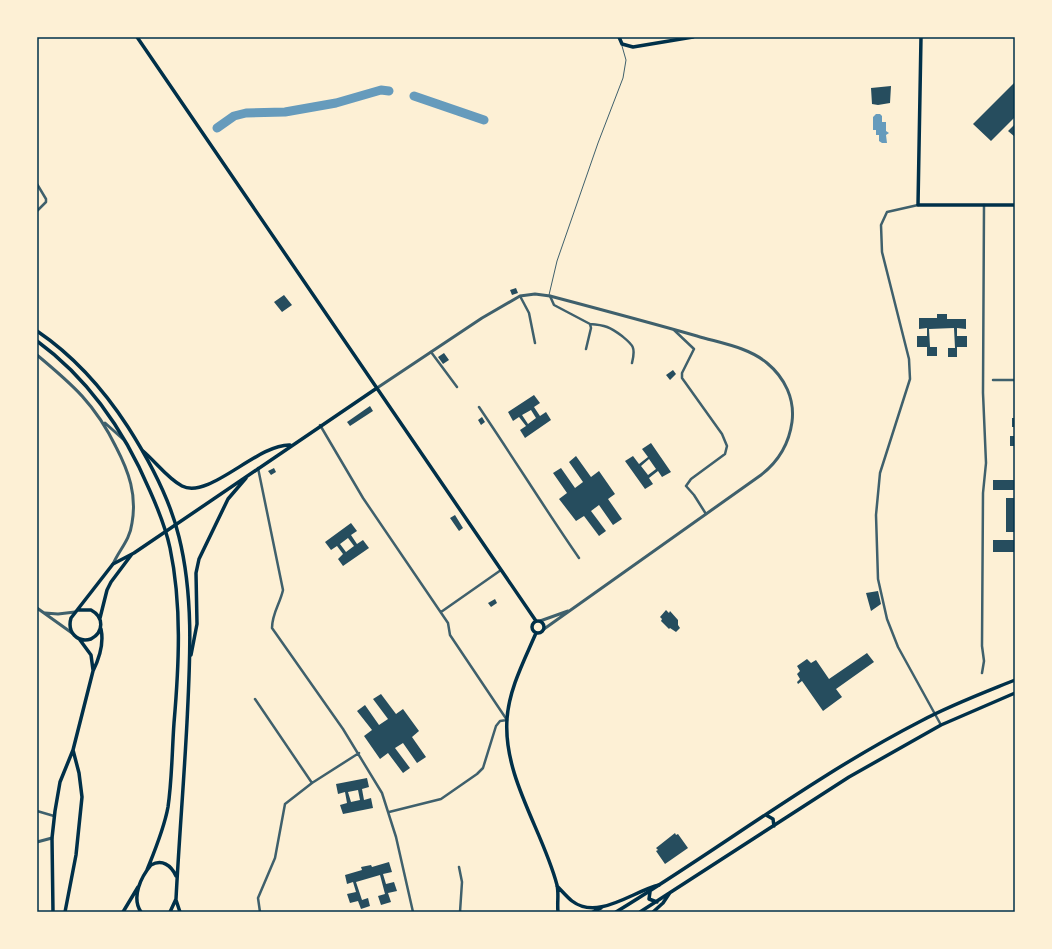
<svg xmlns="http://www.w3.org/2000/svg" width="1052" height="949" font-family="'PT Serif',serif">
<rect width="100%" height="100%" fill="#fdf0d5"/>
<path fill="#669bbc" d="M876 114H880L882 116V122H886V131L889 133 886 135 887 143H882L879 141V135H876V130H873V117Z"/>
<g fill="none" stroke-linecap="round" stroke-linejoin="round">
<path stroke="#669bbc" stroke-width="9" d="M414 96 484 120
M217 128 234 116 246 113 285 112 336 103 381 90 389 91"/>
</g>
<path fill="#264d5e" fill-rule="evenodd" d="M1014 83 1015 117 991 141 973 124Z
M891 86 890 103 878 105 872 104 871 88Z
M1015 124V137L1008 131Z
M516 288 518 293 512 295 510 290Z
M284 295 292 305 282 312 274 302Z
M937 314H947V319H966V329L957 328V336H967V347H957V357H948V348H955L954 328 929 329 930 347H937V356H927V347H917V336H927V328L919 329V318H937Z
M444 353 449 360 443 364 438 357Z
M673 370 676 374 670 380 666 375Z
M534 395 540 403 534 407 540 416 546 412 551 420 525 438 520 430 526 426 519 417 513 421 508 412ZM531 410 536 418 528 424 522 415Z
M370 406 373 411 350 426 347 422Z
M482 417 485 422 481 425 478 420Z
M1012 418H1015V427H1012Z
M1010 436H1015V446H1010Z
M651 443 671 472 662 477 658 471 649 478 653 484 645 489 625 461 633 456 639 464 648 457 642 449ZM649 459 656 469 648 475 641 466Z
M576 456 591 477 599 471 615 494 608 499 622 519 613 525 599 505 591 511 606 531 599 536 584 516 576 521 559 499 567 493 553 473 561 468 575 488 583 482 569 462Z
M274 468 276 472 271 475 268 471Z
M993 480H1015V490H993Z
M1006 498H1015V532H1006Z
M455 515 463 528 459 531 450 518Z
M351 523 357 531 351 535 357 544 363 540 369 548 343 566 338 559 343 554 337 546 331 550 325 542ZM348 538 354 546 346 552 340 544Z
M993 540H1015V552H993Z
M878 591 881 604 871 611 866 593Z
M495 599 497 603 491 607 488 603Z
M666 610 669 613 670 611 678 620V625L680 628 676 632 670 628 669 629 661 621 662 619 660 617Z
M867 653 874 662 836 689 842 697 823 711 802 681 798 684 797 682 800 679 797 674 800 671 797 666 807 659 811 663 816 660 829 679Z
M381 694 396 714 403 709 419 731 412 737 426 757 417 763 403 743 395 748 410 768 403 773 388 753 380 759 364 736 372 730 357 711 365 705 379 725 388 719 373 699Z
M367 778 369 787 362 789 364 800 371 798 373 808 343 814 340 805 347 803 345 792 338 794 336 784ZM358 790 360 800 351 802 348 792Z
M675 833 676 835 678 834 688 848 665 864 656 851 658 850 656 848Z
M389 862 392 872 383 874 386 884 394 882 397 891 388 893 391 902 381 905 378 896 385 894 380 875 356 882 362 900 368 898 370 906 361 909 358 901 350 903 347 894 356 892 353 882 347 884 345 875 362 870 361 867 371 865 372 867Z"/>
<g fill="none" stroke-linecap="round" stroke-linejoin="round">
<path stroke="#3f606c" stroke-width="1" d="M549 295 557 261 598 143 623 78 626 60 622 46"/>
<path stroke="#3f606c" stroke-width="2.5" d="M37 184 46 199V202L37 211
M918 205 887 212 881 225 882 252 909 359 910 379 880 473 876 515 878 579 887 619 898 647 941 725
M520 296 529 313 535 343
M550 296 554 305 590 324 591 328 586 349
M590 324C605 325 610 327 622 336 633 345 636 347 632 363
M674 330 694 349 682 373V378L722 434 727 446 725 454 691 479 686 486 694 495 706 514
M431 352 457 387
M993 380H1015
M479 407C513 457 545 509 579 558
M320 425 363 498 448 623 450 635 507 720 500 721 496 726 483 768 477 774 441 799 389 812
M258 468 283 590C280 604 272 613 272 628L343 729 382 793 396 837 413 912
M441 612 501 570
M982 673 984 661 982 646 983 493 986 463 983 393 984 205
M255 699 312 783
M37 811 54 816
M459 867 462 882 460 912
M260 912 258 898 275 858 285 804 312 783 359 753"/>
<path stroke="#3f606c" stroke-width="3" d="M37 355C73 385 95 404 116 447 129 472 137 495 132 523 130 540 119 550 113 564
M377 388 482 318 520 296 535 294 550 296C599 309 648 322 697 336 720 343 748 347 767 363 785 378 795 399 792 422 789 444 779 461 761 475L544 629
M105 423 123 439
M37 608 72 633
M45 613 58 614 75 612
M540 621 568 611
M37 842 52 838"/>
<path stroke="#003049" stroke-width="3.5" d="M137 37 536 621
M619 37 622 44 633 47 693 37
M921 37 918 205H1015
M143 451C156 462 167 478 182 486 209 500 257 444 290 445
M78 610H91C104 617 104 632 91 639 77 643 67 632 71 618L113 564 134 553 377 388
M100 618 107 590 111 582 132 554
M532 627a6 6 0 1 1 12 0a6 6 0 1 1-12 0Z
M536 633C524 661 509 689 507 719 503 777 543 831 557 885 559 893 557 903 558 912
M80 640 91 655 93 670
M191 655 197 624 196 573 199 559 228 499 246 478
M557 886C562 891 567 897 572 901 598 921 633 891 659 885
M53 912 52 838 55 811 60 782 73 750 93 671C99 659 104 643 101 629
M65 912 76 855 82 797 79 773 73 750
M593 912 601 908
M653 912 663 903 669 894"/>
<path stroke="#003049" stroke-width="3.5" d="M37 331C74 356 104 390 128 427 149 460 170 499 179 537 194 597 190 661 187 722 184 781 179 840 176 899L170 912
M37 341C89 379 125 432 150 491 158 509 166 529 170 548 182 605 179 665 174 723 172 751 172 780 168 807 164 829 155 850 147 870
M766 815 773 819 774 826
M650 892 649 899 657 902
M176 900 180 912
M123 912 138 887
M141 912C131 897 141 877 151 865 162 859 171 865 176 876
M616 912C718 850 814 776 921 721 951 705 983 693 1015 680
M640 912 849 777 941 725 1015 693"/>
</g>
<rect width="1052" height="949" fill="none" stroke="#fdf0d5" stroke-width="76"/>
<rect x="38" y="38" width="976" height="873" fill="none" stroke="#003049" stroke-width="1.5"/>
</svg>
